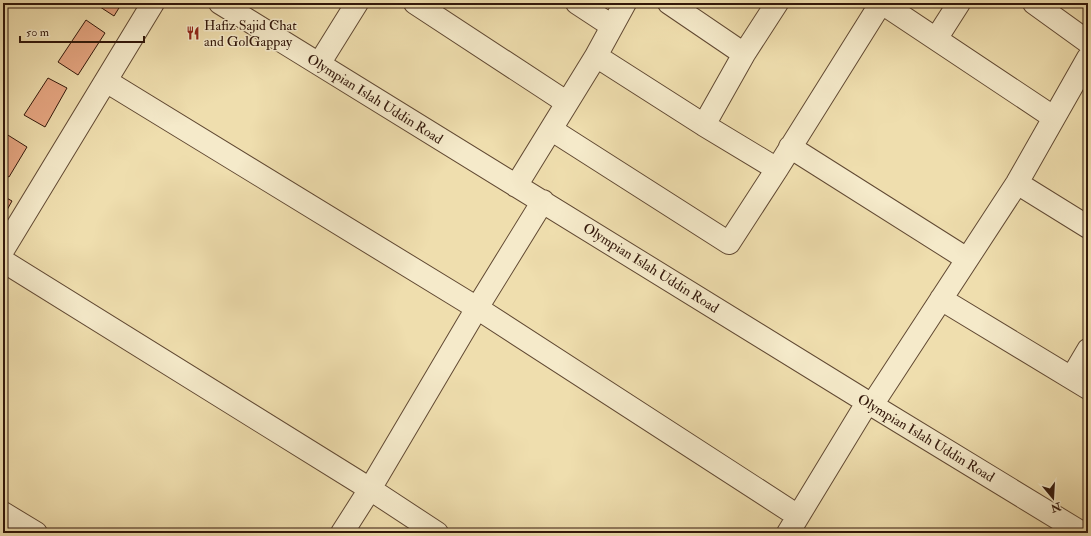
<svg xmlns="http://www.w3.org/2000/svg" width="1091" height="536" font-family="'IM FELL Double Pica',serif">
<rect width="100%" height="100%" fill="#efdeae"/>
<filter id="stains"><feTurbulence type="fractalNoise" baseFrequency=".005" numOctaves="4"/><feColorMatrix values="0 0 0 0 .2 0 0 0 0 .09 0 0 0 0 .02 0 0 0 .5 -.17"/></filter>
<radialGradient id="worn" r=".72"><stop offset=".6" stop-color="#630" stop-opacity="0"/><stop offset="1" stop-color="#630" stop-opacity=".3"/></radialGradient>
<path fill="#e7a783" stroke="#32170a" d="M94 3H122L114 16Z
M86 20 105 33 78 75 58 62Z
M48 78 67 88 45 127 24 115Z
M3 132 27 147 9 177 3 174Z
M3 196 12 201 3 217Z"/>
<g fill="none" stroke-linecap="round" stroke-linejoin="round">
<g stroke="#614933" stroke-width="24">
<path id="minor" d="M220 3 872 405 1082 533
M415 3 566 102
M577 3 612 26
M669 3 744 54
M882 3 1053 117
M1034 3 1088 42
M936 39 959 3
M596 56 704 125 777 169
M319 64 357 3
M106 81 477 308 798 516
M704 125 744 54 777 3
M552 130 729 243 777 169 881 3
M790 147 967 259
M1017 183 1088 227
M516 186 596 56 625 3
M3 250 153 3
M3 261 370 489 437 533
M941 299 1088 388
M1072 377 1088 350
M872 405 1017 183 1088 58
M3 513 36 533
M342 533 370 489 477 308 543 201
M788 533 867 403"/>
</g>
<use href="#minor" stroke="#f5eaca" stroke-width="22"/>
</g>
<defs>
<g id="restaurant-bare" transform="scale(1.08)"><path d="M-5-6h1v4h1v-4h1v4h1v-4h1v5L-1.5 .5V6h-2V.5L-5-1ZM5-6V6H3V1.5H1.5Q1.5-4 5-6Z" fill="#8f2418" stroke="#f5eaca" stroke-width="2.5" paint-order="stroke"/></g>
</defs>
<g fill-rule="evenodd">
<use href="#restaurant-bare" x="193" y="33"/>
</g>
<g text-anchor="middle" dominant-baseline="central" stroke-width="3" stroke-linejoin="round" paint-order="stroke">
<g font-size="14" fill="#32170a" stroke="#f5eaca" text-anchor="start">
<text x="204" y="25">Hafiz Sajid Chat<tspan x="204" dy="16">and GolGappay</tspan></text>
</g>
<g font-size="14" fill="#32170a" stroke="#f5eaca">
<text transform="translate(375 99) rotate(32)">Olympian Islah Uddin Road</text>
<text transform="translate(651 268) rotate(32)">Olympian Islah Uddin Road</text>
<text transform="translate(926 438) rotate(31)">Olympian Islah Uddin Road</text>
</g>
</g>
<rect width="1091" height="536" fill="none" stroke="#efdeae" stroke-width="16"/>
<rect x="4" y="4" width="1083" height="528" fill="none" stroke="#32170a" stroke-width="2"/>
<rect x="8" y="8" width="1075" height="520" fill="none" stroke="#32170a"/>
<g transform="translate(1053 498) rotate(162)" stroke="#f5eaca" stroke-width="3" paint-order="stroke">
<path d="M0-3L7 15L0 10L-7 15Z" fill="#32170a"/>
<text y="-6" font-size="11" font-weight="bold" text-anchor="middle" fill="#32170a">N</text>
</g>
<path d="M20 36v6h124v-6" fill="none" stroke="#32170a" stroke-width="2"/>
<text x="26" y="36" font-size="12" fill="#32170a" stroke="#f5eaca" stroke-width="3" paint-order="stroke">50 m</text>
<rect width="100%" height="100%" filter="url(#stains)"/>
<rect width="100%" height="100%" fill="url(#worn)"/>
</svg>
